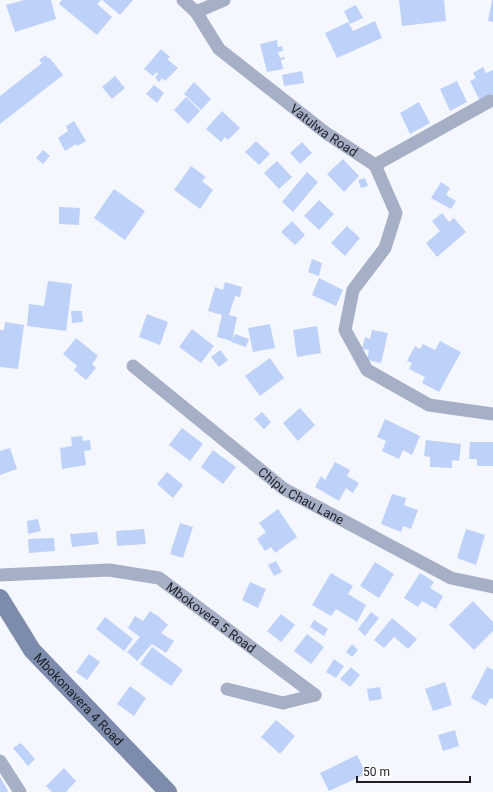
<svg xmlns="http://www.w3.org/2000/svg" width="493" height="792" font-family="Roboto,sans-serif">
<rect width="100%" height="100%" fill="#f5f7fe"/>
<path fill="#bed1f9" d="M24 0H51L56 19 15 32 6 5Z
M62 0H101L97 4 112 17 97 35 59 4Z
M102 0H133L120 15Z
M399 0H444L446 21 402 26Z
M492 0H493V22L488 21Z
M356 5 363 18 350 24 344 11Z
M375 21 382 38 337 58 325 33 348 22 353 31Z
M277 40 278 47 282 46 283 51 278 52 280 58 284 57 285 59 281 60 283 69 267 72 260 44Z
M161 49 170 57 167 59 178 68 165 81 162 78 159 82 155 78 158 74 157 72 153 76 144 69Z
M46 55 48 59 49 57 63 75 0 124V96L42 63 39 60Z
M483 67 486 73 493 70V95L480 101 470 81 476 78 473 73Z
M302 71 304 83 284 86 282 75Z
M115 76 125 88 112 99 102 87Z
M457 81 467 102 450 111 440 89Z
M194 82 211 99 201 110 184 94Z
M154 85 164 93 157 103 146 94Z
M186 97 200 111 188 124 174 110Z
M419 102 430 123 410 134 400 113Z
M222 111 240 128 228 140 225 137 221 142 206 129Z
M74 121 86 141 77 146 76 144 65 151 58 138 68 131 66 126Z
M256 141 270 154 259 165 245 152Z
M302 142 312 153 300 164 290 153Z
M43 150 50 156 43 164 36 158Z
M343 159 359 176 344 192 327 174Z
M277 161 292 177 279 189 264 173Z
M191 166 206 177 202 181 213 190 200 209 174 190Z
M307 172 318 182 293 212 282 202Z
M365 178 368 186 361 188 358 180Z
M441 182 450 188 446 195 456 201 451 209 431 198Z
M114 189 145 211 125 240 94 218Z
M319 200 334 214 319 230 304 216Z
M59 207 80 208 79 225 59 224Z
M442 213 449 222 454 218 466 232 437 257 426 243 440 231 432 221Z
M292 221 305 235 295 245 281 232Z
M347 226 360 238 345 256 331 243Z
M312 259 322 263 319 276 308 272Z
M319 278 343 290 336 306 312 295Z
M48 281 72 284 66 331 27 326 29 304 44 306Z
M225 282 242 287 240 297 235 296 229 315 237 317 232 341 217 337 222 315 208 311 215 287 223 290Z
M71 311H82L83 322 72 323Z
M147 314 168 322 160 345 139 337Z
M5 322 24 325 18 369 0 367V330H4Z
M270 324 275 348 253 352 248 328Z
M317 326 321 353 297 357 293 330Z
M192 329 214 346 201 363 179 347Z
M372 330 388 333 381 363 367 360 369 350 362 349 365 337 370 339Z
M235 334 249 339 246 347 231 342Z
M76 338 98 356 92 364 96 368 86 380 74 370 77 366 63 354Z
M440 341 461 352 439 392 422 383 425 377 409 369 412 363 407 361 415 346 420 349 423 344 435 350Z
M220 350 228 360 219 367 211 357Z
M270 358 284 378 260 396 245 376Z
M300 408 315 425 298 441 283 423Z
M262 412 271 422 264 429 254 419Z
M385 419 420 436 412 455 403 450 399 459 382 451 386 441 377 437Z
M182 428 203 444 190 461 169 445Z
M82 436 83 441 90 440 91 450 84 451 86 465 62 469 60 448 72 446 71 437Z
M426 440 461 444 459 461 452 460V468L430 467V457L424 456Z
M470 442H493V466H477V459H469Z
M10 448 17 469 0 475V451Z
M213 450 236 467 223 484 201 467Z
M335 462 350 470 347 476 359 483 353 493 346 488 339 501 315 487 321 476 325 480Z
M167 472 183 485 173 498 157 484Z
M392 494 406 498 404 505 418 510 411 529 403 526 401 532 381 524Z
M278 509 297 537 275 553 271 547 265 551 257 539 266 532 259 523Z
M38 519 41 531 28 534 27 521Z
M180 523 193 527 183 558 170 554Z
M144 529 146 544 117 546 116 531Z
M466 529 485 535 476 565 457 558Z
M97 532 99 544 72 547 70 534Z
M54 538 55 551 29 553 28 539Z
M276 561 282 572 274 576 268 565Z
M375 562 394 574 379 598 360 586Z
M331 573 353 586 348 594 366 605 357 622 336 609 331 616 312 605Z
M420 573 434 582 430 588 443 596 436 609 422 601 418 607 404 598Z
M250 582 266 589 258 608 242 600Z
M473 601 493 622V631L474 650 449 625Z
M150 611 158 616 168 625 161 633 174 641 166 653 152 644 137 661 127 652 140 637 128 628 135 616 143 621Z
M371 612 379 618 365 636 358 629Z
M281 614 295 625 281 642 267 631Z
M105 617 133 639 124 651 96 629Z
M392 618 417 639 408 649 394 637 384 648 374 640Z
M314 620 328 629 324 636 310 627Z
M307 634 324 647 311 664 294 651Z
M352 644 358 650 352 657 346 652Z
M152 647 183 670 171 686 140 664Z
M89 654 100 662 87 680 76 672Z
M334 659 344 666 336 678 326 672Z
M351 667 360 675 350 687 340 679Z
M487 667 493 670V699L490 698 486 706 471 698Z
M445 682 452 705 433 711 425 689Z
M130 686 146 698 134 716 117 704Z
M380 687 382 699 369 701 367 689Z
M276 720 295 736 280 754 261 737Z
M455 730 459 746 443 751 438 735Z
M21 743 35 759 28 766 13 748Z
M357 755 366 774 329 791 320 773Z
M64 768 76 781 66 792H52L46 786Z
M0 777 8 791 7 792H0Z"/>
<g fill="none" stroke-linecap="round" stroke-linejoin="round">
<g stroke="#a5afc5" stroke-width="13">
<path id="s1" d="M183 0 196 12 219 49 326 133 375 165 490 101"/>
<path d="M196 12 224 0"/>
<path d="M375 165 396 213 385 248 353 290 345 330 367 370 429 405 493 414"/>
<path id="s2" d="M133 366 284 489 451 578 493 587"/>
<path id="s3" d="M0 575 109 570 159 578 315 695"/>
<path d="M227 689 283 703 315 695"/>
<path d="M0 761 20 792"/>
</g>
<path stroke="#7d8cac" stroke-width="18" id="s4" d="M0 598 32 650 168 792"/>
</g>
<g text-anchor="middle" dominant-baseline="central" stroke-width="3" stroke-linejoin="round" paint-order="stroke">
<g font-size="13" fill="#1c1e24" stroke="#fff">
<text stroke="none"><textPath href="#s1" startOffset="194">Vatulwa Road</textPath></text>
<text stroke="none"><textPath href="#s2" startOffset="213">Chipu Chau Lane</textPath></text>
<text stroke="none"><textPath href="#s3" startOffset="225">Mbokovera 5 Road</textPath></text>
<text stroke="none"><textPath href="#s4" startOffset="129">Mbokonavera 4 Road</textPath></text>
</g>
</g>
<path d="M357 776v6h113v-6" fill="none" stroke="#1c1e24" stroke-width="2"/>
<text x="363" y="776" font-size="12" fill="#1c1e24" stroke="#ffffff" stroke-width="3" paint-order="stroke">50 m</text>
</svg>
